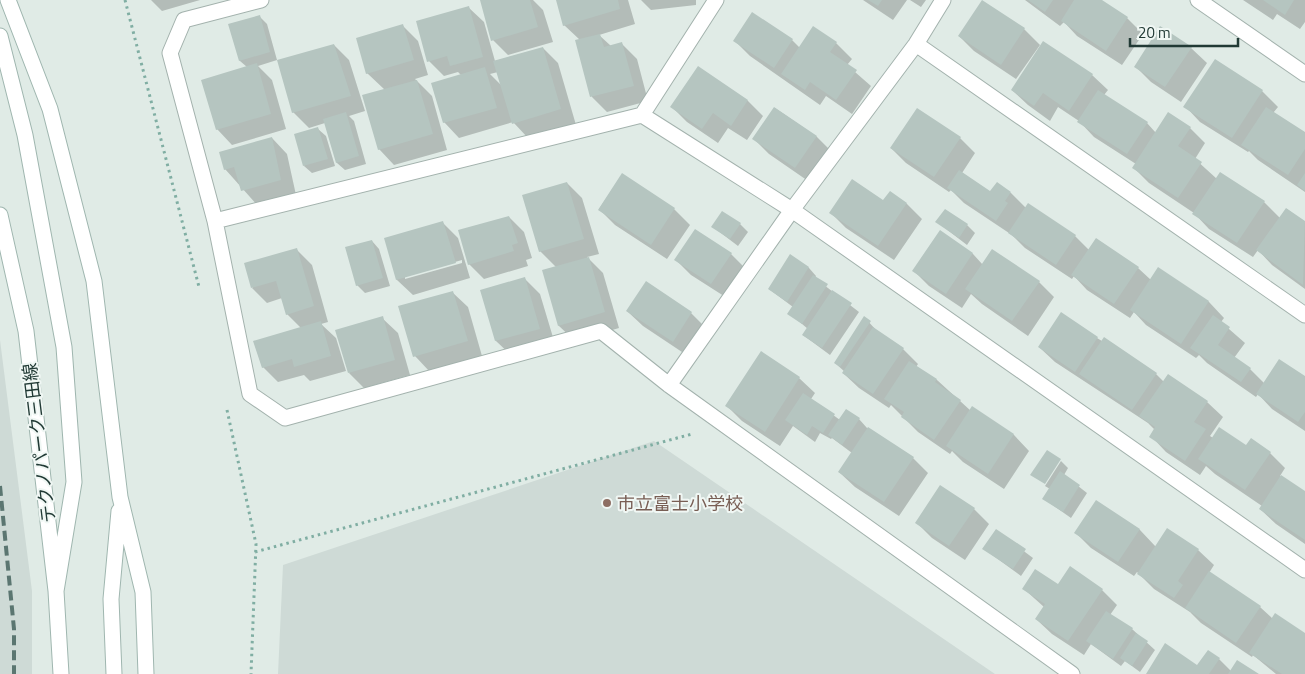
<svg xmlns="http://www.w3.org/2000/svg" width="1305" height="674" font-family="'Titillium Web','Noto Sans JP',sans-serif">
<rect width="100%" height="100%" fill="#e0ebe6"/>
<path fill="#cedad6" d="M0 340 32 591V674H0Z
M654 441 995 674H278L283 565Z"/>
<path fill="#0003" fill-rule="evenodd" d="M151 0H200L162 11Z
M485 0H533L543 10 553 42 508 55 493 40Z
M557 0H628L635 24 599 35 611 46 622 44 637 59 648 101 607 112 592 97 580 40 564 25Z
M641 0H696V5L651 10Z
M863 0H907L893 20Z
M910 0H926L921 7Z
M1025 0H1099L1127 18 1143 34 1122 65 1077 36 1064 22 1060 26Z
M1243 0H1305V22L1300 29 1277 14 1273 20Z
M468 7 484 22 495 61 543 48 558 63 576 125 528 138 513 122 459 138 444 122 461 75 458 72 444 76 429 61ZM498 72 502 86 490 74Z
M259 16 267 24 277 60 258 66 272 80 286 129 232 145 217 129 247 67 240 61 230 25Z
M402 25 418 41 428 75 415 79 432 96 447 150 394 165 379 149 385 90 367 73Z
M813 28 836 43 852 59 847 65 871 86 852 114 826 96 820 105 750 56 735 41 792 40 800 48Z
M1024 29 1040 45 1016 79 974 51 959 36Z
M334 45 349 60 365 111 349 116 354 121 366 164 345 170 337 163 325 123 309 128 293 112Z
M1191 48 1207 63 1181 102 1151 82 1135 66Z
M1215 61 1262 91 1278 107 1273 113 1305 133V192L1258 160 1249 151 1248 152 1200 122 1185 106Z
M698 68 748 101 763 116 747 140 728 128 718 143 687 122 672 107Z
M1092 75 1108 90 1104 95 1147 123 1156 133 1190 128 1205 143 1195 159 1217 179 1220 174 1264 202 1280 218 1287 209 1305 223V289L1272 265 1258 250 1253 257 1209 229 1194 213 1149 183 1134 168 1136 164 1094 137 1079 121 1058 107 1050 121 1028 105 1012 90Z
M775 108 817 137 832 152 811 183 769 154 754 139Z
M318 129 326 136 335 166 312 173 304 166Z
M272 138 287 154 296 195 258 206 225 169Z
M960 138 975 153 962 173 991 193H1011L1026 208 1028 205 1075 236 1089 250 1096 239 1138 268 1151 280 1159 269 1209 302 1224 318 1221 322 1245 343 1234 358 1250 369 1264 383 1305 377V431L1272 409 1258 394 1256 397 1207 363 1199 355 1196 358 1146 325 1134 312 1130 318 1087 290 1074 276 1072 279 1025 248 1012 235 964 203 951 190 949 192 906 163 891 148Z
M622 175 674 209 690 225 667 259 615 225 599 209Z
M567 183 582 198 599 254 587 257 603 273 619 328 575 341 559 326 544 271 556 267 540 251Z
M890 193 907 204 922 219 894 260 846 228 831 213 884 202Z
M509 217 524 232 532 258 526 260 528 266 484 279 469 264Z
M937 222 967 225 975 233 967 245Z
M443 223 458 238 470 278 413 295 397 280 386 239ZM462 260V263L405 279V276Z
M740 224 748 232 738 246 713 227Z
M940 232 973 254 983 265 1039 282 1054 297 1028 336 982 304 971 294 962 308 929 286 914 271Z
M372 241 379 249 390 286 365 293 357 285Z
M296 249 312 265 328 322 321 324 336 338 346 371 310 381 304 375 278 382 263 367 301 328 287 314 282 298 267 303 252 288Z
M731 254 746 269 727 298 691 275 676 260Z
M791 256 809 268 816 276 815 278 859 312 830 355 803 335 808 329 789 313 793 307 769 289Z
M525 279 540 294 555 344 512 356 496 341 482 291Z
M452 292 468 307 482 356 430 372 415 356Z
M627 311 691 313 706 328 688 356 643 326Z
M382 318 398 333 410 375 364 388 349 373Z
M865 318 877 331 903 349 918 364 916 367 937 380 971 411 973 408 1014 435 1029 451 1004 489 963 462 952 451 950 454 918 432 891 405 889 408 859 388 843 373 845 372 835 363Z
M1097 338 1156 374 1164 382 1207 402 1223 417 1210 436 1213 438 1270 453 1285 468 1280 476 1305 493V544L1276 524 1260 509 1262 506 1215 474 1206 466 1200 475 1166 452 1151 436 1155 430 1148 423 1055 362 1039 347Z
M762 353 799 378 815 393 811 399 840 420 846 410 859 419 867 428 913 458 928 473 899 516 855 487 839 472 852 453 832 438 831 439 820 433 815 442 793 426 780 446 742 421 727 406Z
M1061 461 1068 468 1064 475 1087 493 1071 518 1044 499 1050 489 1045 486Z
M1096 502 1140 530 1156 547 1198 550 1214 565 1209 573 1260 607 1273 619 1305 634V674H1276L1253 655 1252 657 1201 623 1190 612 1154 589 1137 572 1134 576 1091 548 1076 533Z
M974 509 989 524 965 560 932 538 917 523Z
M996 530 1033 558 1021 576 984 549Z
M1058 586 1102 590 1117 605 1110 615 1132 629 1155 650 1140 672 1125 661 1121 666 1091 644 1084 655 1052 634 1036 619 1044 607 1024 589Z
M1219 659 1231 671 1257 674H1148L1198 667Z"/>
<path fill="#b5c5c0" d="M480 0H530L538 27 491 41Z
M556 0H618L620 9 563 26Z
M868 0H882L878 6Z
M982 0 1025 28 1001 65 958 36Z
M1028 0H1053L1045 12Z
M1074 0H1102L1128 17 1106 51 1061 21Z
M1263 0H1294L1285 15Z
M469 6 483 57 450 66 447 56 427 62 416 21Z
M752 12 793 39 774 68 733 41Z
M260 15 270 52 239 61 228 24Z
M403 24 414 60 366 74 356 38Z
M813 26 837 42 830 52 857 70 836 100 810 82 805 90 781 74Z
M1160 26 1192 47 1165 87 1134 67Z
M600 34 604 47 622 42 634 86 590 97 575 40Z
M1043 41 1093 74 1069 111 1043 93 1034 106 1011 90Z
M334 44 351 96 292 113 277 60Z
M543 47 561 109 512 124 493 61Z
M1215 59 1263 90 1232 138 1183 107Z
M257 63 271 114 216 130 201 80Z
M698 66 748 100 731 126 713 113 702 129 670 107Z
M485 67 497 108 443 123 431 83Z
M417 80 433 134 378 150 362 95Z
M1098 90 1148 122 1127 154 1077 122Z
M774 107 817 136 795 168 752 139Z
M1266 107 1305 132V149L1288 175 1241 145Z
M917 108 961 137 934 177 890 148Z
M346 112 359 156 336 163 323 119Z
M1168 112 1191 127 1178 146 1202 162 1178 198 1132 168Z
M318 127 328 159 303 166 294 134Z
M272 137 281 180 241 191 234 167 224 170 219 152Z
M959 170 990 191 997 182 1011 192 1005 201 1008 203 996 221 947 188Z
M1220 172 1265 201 1237 243 1192 214Z
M622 173 675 208 651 245 598 210Z
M1305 173V191L1297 185Z
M852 179 883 200 890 191 907 203 878 246 829 213Z
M567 182 584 239 539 252 522 195Z
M1028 203 1076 235 1056 265 1008 233Z
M1286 208 1305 221 1303 285 1256 250Z
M945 209 968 224 959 238 935 222Z
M722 211 741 223 730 239 711 227Z
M509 216 518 243 512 245 514 251 468 265 458 230Z
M443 221 456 263 396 280 384 238Z
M695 229 732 253 711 284 674 260Z
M940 230 973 253 946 294 912 271Z
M1096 238 1139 267 1114 304 1071 275Z
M372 240 383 278 356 286 345 247Z
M297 248 314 306 286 315 276 281 251 288 244 263Z
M992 249 1040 281 1012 321 965 289Z
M790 254 809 267 787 302 768 289Z
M589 257 605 312 558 326 542 270Z
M1158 267 1209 301 1181 344 1130 310Z
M813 275 828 284 802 324 787 314Z
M525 277 540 329 495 341 480 290Z
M646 281 692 312 673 342 626 311Z
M832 290 852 303 822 348 802 335Z
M453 291 468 341 413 357 398 306Z
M1061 312 1098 337 1075 372 1038 347Z
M1213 315 1230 327 1218 345 1251 368 1241 382 1190 348Z
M383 316 395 360 348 373 335 330Z
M864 316 871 321 840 367 834 363Z
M321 321 331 356 294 367 292 359 262 368 253 341Z
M873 327 904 348 873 394 842 373Z
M1104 337 1157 373 1132 410 1079 374Z
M761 351 800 377 765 432 725 406Z
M1279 359 1305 376V412L1298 422 1256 394Z
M909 361 937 379 935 382 961 400 934 440 901 417 904 412 884 399Z
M1168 374 1208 401 1194 422 1206 429 1185 461 1149 437 1155 427 1139 416Z
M803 393 835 414 823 433 812 426 807 435 785 420Z
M972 406 1014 434 988 474 946 446Z
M846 409 860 418 842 445 828 435Z
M868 427 914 457 884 502 838 472Z
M1219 427 1246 445 1251 438 1271 452 1245 490 1198 459Z
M1047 450 1061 459 1045 484 1030 475Z
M1060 471 1080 485 1063 512 1042 499Z
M1281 475 1305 491V540L1259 509Z
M940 485 975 508 949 546 915 523Z
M1096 500 1140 529 1118 562 1074 533Z
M1167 528 1199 549 1178 581 1183 585 1174 598 1137 574Z
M996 529 1026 549 1013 569 982 549Z
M1070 566 1103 589 1068 641 1035 619 1045 604 1022 589 1035 569 1058 584Z
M1209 571 1261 606 1236 643 1185 608Z
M1106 611 1133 628 1113 659 1086 641Z
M1275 613 1305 633V674H1282L1249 653Z
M1136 633 1148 641 1132 666 1120 658Z
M1165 643 1197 665 1208 650 1220 658 1209 674H1146Z
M1237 660 1259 674H1228Z"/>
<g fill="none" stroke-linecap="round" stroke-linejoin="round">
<g stroke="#a3b2ad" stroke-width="17">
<path id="street" d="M261 0 184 20 170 53 215 221 250 394 285 418 601 331 669 385 1072 674
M1198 0 1305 74
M916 44 1305 315
M642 115 716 0
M215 221 642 115 792 210 1305 570
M669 385 792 210 916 44 943 0"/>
</g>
<g stroke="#9fb6af" stroke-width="17">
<path id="secondary" d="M8 0 50 109 94 281 120 497 143 592 146 674
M0 36 25 135 64 347 74 482 56 591
M0 215 26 331 56 591 61 674
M114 674 111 599 119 511"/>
</g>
<path stroke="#80aea3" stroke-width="3" stroke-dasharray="2.5 4" stroke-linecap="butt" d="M125 0 199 287
M227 410 256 544 251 674
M255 552 692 434"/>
<use href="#street" stroke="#fff" stroke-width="15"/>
<use href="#secondary" stroke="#fff" stroke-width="15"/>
<path stroke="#5b7671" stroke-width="4" stroke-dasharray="10 5" stroke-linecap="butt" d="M0 486 14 629V674"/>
</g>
<circle fill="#8d6e63" stroke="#f0f7f4" stroke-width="2" cx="607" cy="503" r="5"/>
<g text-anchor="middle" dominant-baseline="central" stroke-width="4" stroke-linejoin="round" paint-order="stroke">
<g font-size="18" fill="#213a35" stroke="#f0f7f4">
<text transform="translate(39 443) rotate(-97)">テクノパーク三田線</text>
</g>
<g font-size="18" fill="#785e54" stroke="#f0f7f4" text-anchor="start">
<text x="617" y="503">市立富士小学校</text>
</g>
</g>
<path d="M1130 38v8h108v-8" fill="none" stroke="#213a35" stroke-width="2.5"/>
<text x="1138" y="38" font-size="15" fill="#213a35" stroke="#f0f7f4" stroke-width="4" paint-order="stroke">20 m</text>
</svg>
